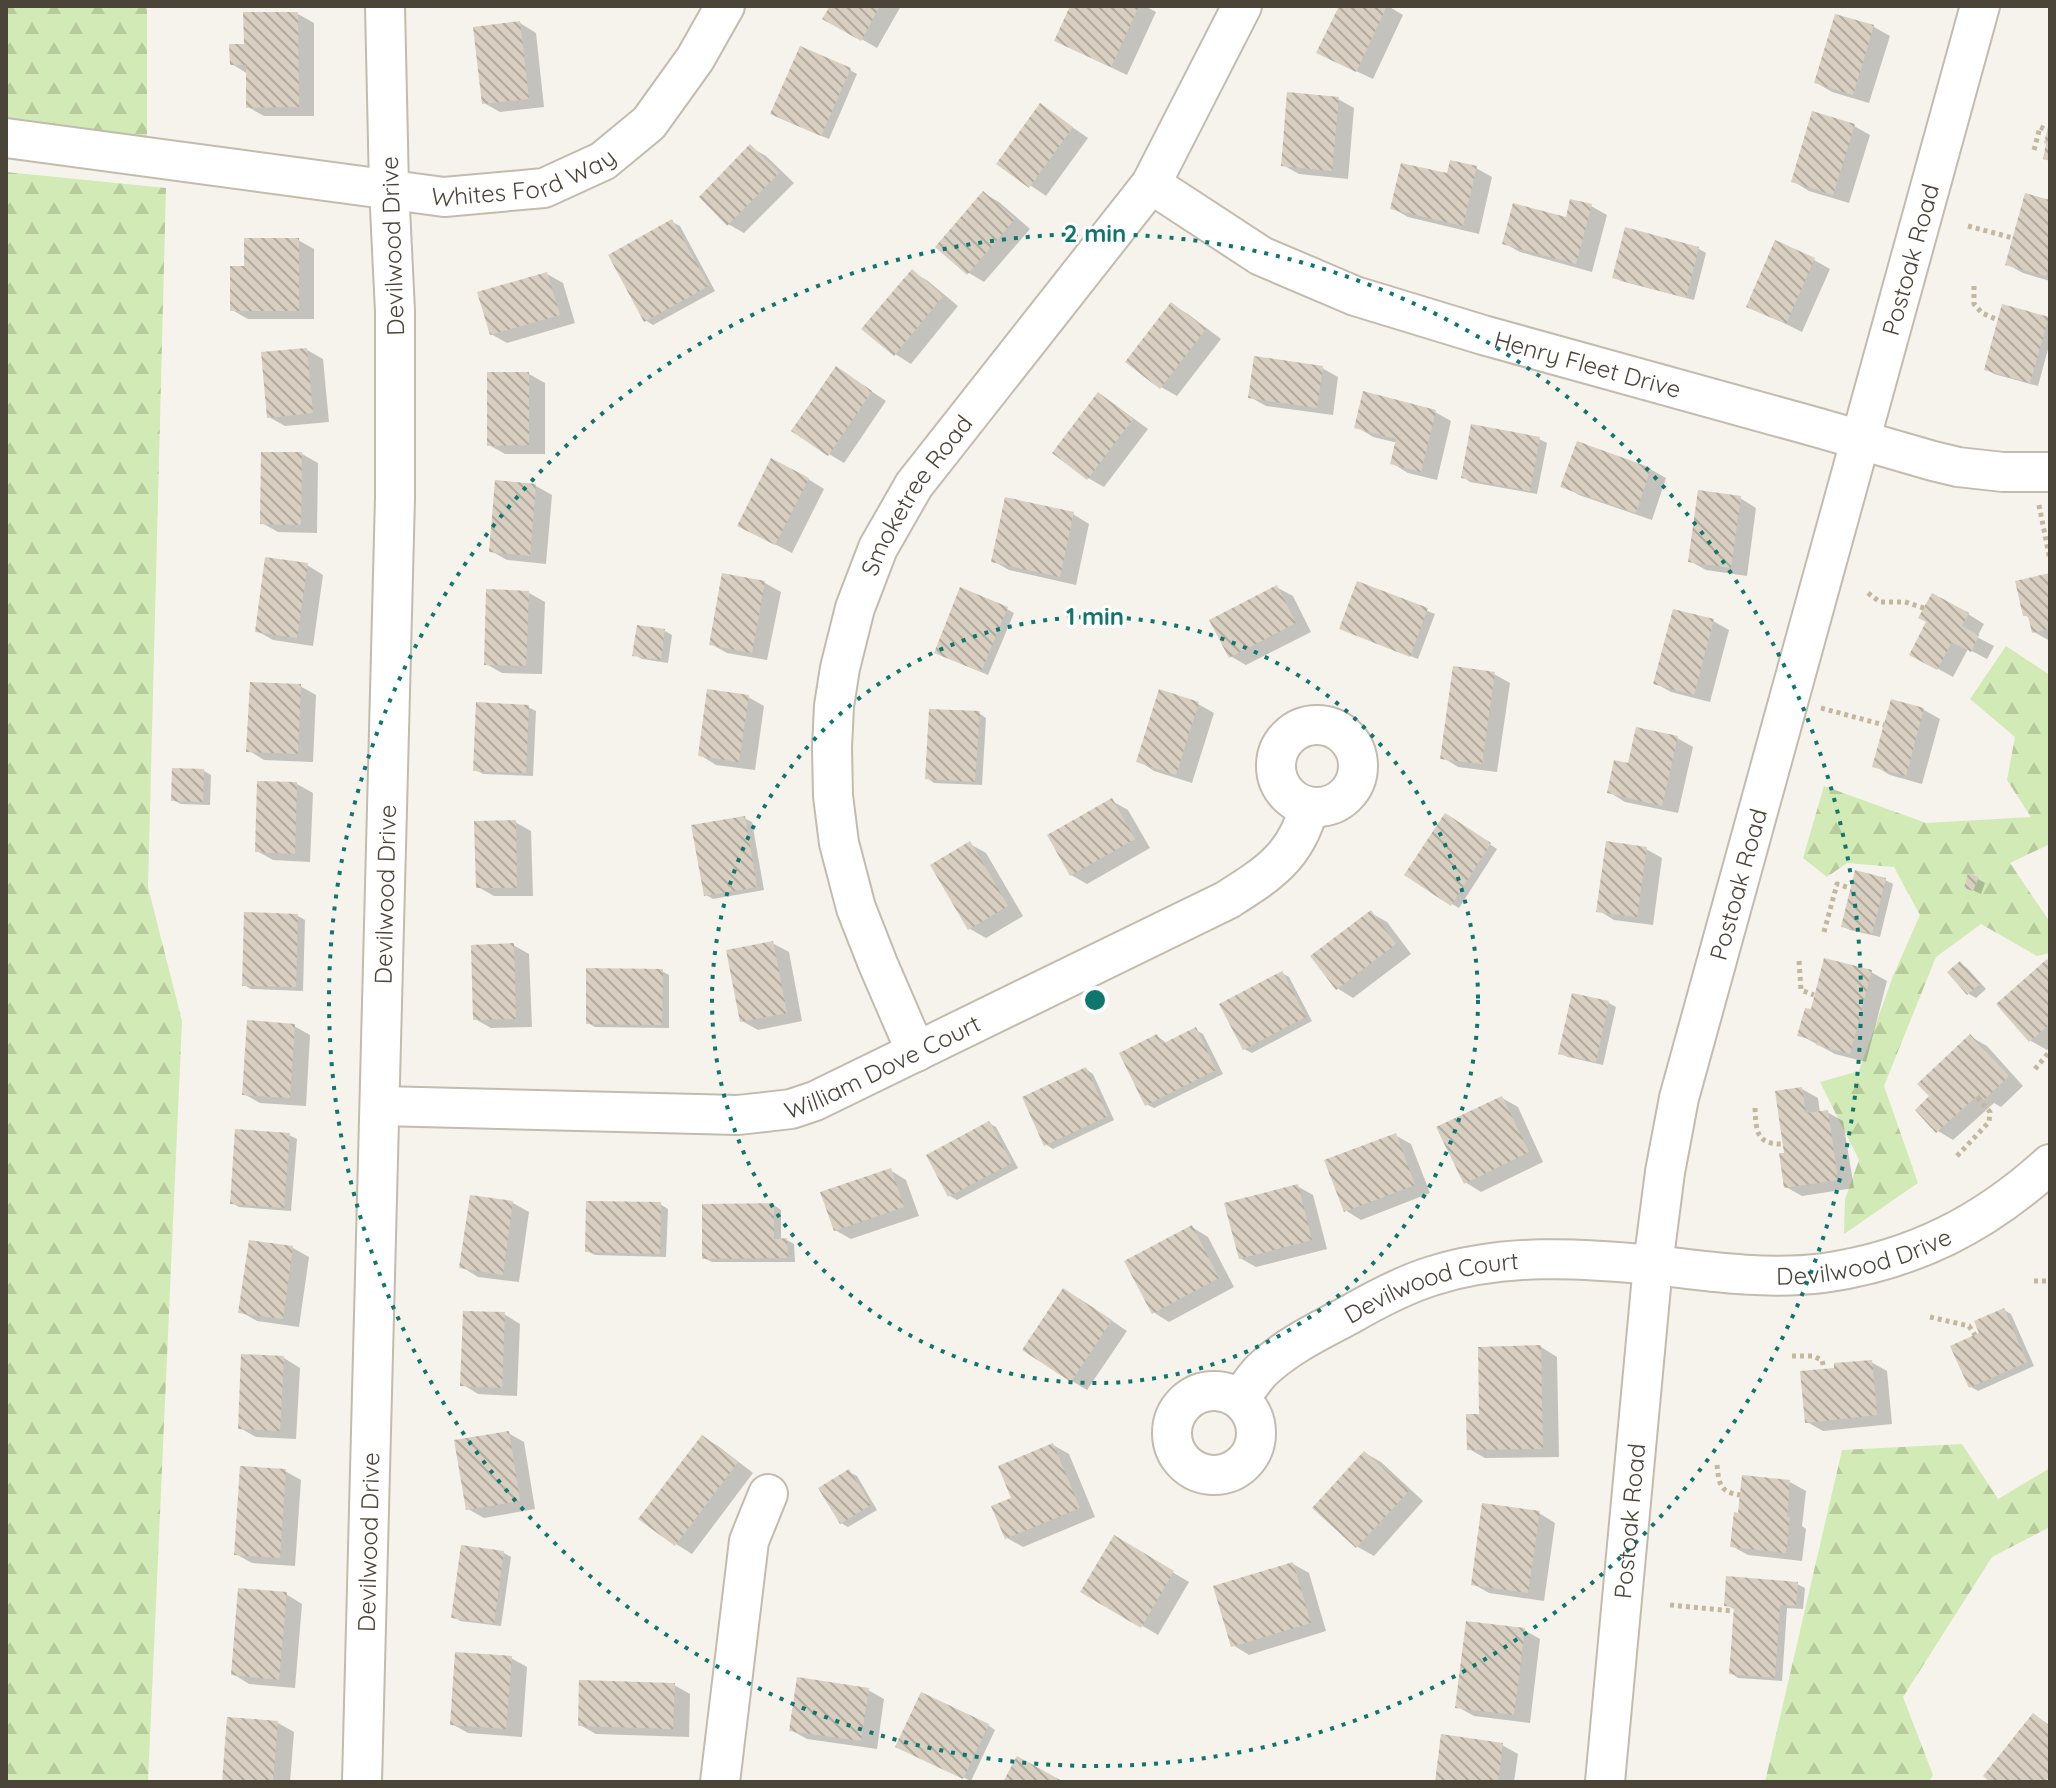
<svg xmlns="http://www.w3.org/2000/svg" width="2056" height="1788" font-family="Quicksand,sans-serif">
<defs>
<pattern id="forest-firs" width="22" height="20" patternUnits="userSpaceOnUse" patternTransform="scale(2)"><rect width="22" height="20" fill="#d2eab5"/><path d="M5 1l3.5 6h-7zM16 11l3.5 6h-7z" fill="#b6ca9c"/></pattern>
<pattern id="building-back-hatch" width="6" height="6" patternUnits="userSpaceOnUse" patternTransform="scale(2)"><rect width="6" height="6" fill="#d8cfc1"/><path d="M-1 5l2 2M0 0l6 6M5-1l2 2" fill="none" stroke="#b1aa9e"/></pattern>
</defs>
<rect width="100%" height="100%" fill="#f6f3ec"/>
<path fill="url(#forest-firs)" d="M6 6H147V142L6 121Z
M6 172 166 188 148 887 182 1021 148 1782H6Z
M2006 646 2050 675V844L2010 863 2050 922V953L2037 956 1981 924 1936 957 1884 1086 1918 1183 1844 1234 1845 1199 1859 1160 1820 1082 1859 1071 1893 976 1920 915 1894 867 1847 863 1827 877 1803 858 1824 786 1926 823 2031 817 2007 780 2015 737 1970 699Z
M1962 1444 1998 1499 2050 1468V1527L1992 1557 1903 1697 1933 1775 1929 1782H1765L1842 1450Z"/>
<path fill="#0003" d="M832 6H901L877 48 825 18Z
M1072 6H1145L1156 12 1127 75 1072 49Z
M1341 6H1388L1403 15 1373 79 1335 61Z
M298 14 314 23V116H264L248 107V74L232 64Z
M1837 16 1874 27 1890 36 1869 103 1832 92 1817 83Z
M520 23 536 33 544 107 500 112 484 103Z
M850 70 857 74 829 139 779 118Z
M1338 99 1354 108 1348 179 1299 174 1283 165Z
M1040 105 1088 138 1046 196 999 164Z
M1854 126 1870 135 1849 203 1809 191 1793 181Z
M750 147 766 156 794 183 744 233 728 224Z
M1476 168 1492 177 1479 234 1408 217 1392 208 1448 176Z
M983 193 999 202 1030 229 984 282 969 273Z
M2050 202V281L2023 273 2007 264Z
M1591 206 1607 215 1592 272 1520 252 1504 243 1567 220Z
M672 222 680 226 715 291 653 325 645 320Z
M1626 230 1699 249 1706 253 1694 300 1621 281 1614 277Z
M298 240 314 249V319H248L232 310 246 268Z
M1814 260 1830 269 1802 332 1749 306Z
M912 272 928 281 958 306 911 364 895 354Z
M547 274 563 283 575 323 507 343 491 334Z
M1172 305 1188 314 1221 339 1177 396 1161 387Z
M2048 319 2050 320V342L2038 386 1994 374 1987 369Z
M307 350 323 359 329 422 285 426 269 417Z
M1322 368 1338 377 1333 415 1266 406 1250 397Z
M529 374 545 383V454H505L489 445Z
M852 378 886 401 844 463 829 454Z
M1099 394 1114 404 1148 429 1104 487 1088 478 1055 453Z
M1435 412 1451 421 1437 480 1408 473 1392 463 1398 443 1373 437 1357 427Z
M1539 439 1547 443 1537 494 1470 482 1463 477Z
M302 454 318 463 317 533 278 532 262 523Z
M1650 469 1666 478 1652 520 1579 495 1563 486Z
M808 479 824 489 792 553 755 534Z
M536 486 552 495 546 564 507 560 491 551Z
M1740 498 1756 508 1747 576 1706 570 1690 561Z
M1073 514 1089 524 1076 585 1009 570 993 561Z
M307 565 323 575 313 646 273 640 257 631Z
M724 575 765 583 781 592 767 660 727 653 711 644Z
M2050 575V641L2034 632 2031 619 2025 615Z
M1358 583 1435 614 1418 659 1348 632Z
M1276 587 1293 596 1311 632 1246 665 1230 656Z
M529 593 545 602 542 674 502 673 486 664Z
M1007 609 1014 613 988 675 943 656Z
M1968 614 1984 624 1977 637 1994 646 1987 659 1968 649 1953 677 1911 654Z
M1713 621 1729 630 1710 702 1671 692 1655 683Z
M665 631 672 635 668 663 642 659 635 655Z
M1494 674 1510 683 1497 772 1458 767 1442 757Z
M300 686 316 695 313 762 264 760 248 750Z
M748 697 764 706 755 770 716 765 700 755Z
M1892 702 1924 710 1940 719 1922 784 1890 775 1875 766Z
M1198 704 1214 713 1192 783 1154 771 1139 761Z
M528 707 536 711 533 776 483 774 476 770Z
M979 713 986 718 982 785 934 783 927 778Z
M1677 738 1693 747 1678 813 1625 802 1609 792 1629 766Z
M204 771 211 775 210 805 181 804 173 800Z
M297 784 313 793 310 862 273 860 257 851Z
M1112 801 1128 810 1150 848 1087 884 1071 875Z
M744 818 752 822 764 890 713 899 706 895Z
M1453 820 1497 849 1459 908 1452 904Z
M515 822 531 831 533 896H494L478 887Z
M970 844 986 853 1023 916 986 938 970 929Z
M1646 849 1662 858 1653 925 1614 920 1598 910Z
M1978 879 1985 883 1981 894 1966 887Z
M1885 880 1893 884 1880 937 1850 930 1843 926Z
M1371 913 1387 922 1411 954 1353 998 1337 988Z
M298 916 305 920 303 991 251 989 244 985Z
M772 943 789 952 802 1021 758 1030 742 1021Z
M513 945 529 954 532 1027 491 1028 475 1019Z
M1960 963 1967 968 1986 989 1976 998 1969 994 1950 972Z
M2050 964V1047L2047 1050 2031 1041 1998 1004Z
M662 971 669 975V1028L595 1027 588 1023Z
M1871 972 1887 981 1866 1062 1835 1054 1800 1035 1812 1011Z
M1282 973 1289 977 1312 1021 1252 1053 1244 1049Z
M1574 995 1609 1003 1616 1007 1603 1065 1568 1057 1560 1053Z
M294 1026 310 1035 306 1106 260 1103 244 1094Z
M1196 1030 1203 1034 1223 1074 1154 1108 1146 1104 1157 1036 1164 1041 1166 1044Z
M1971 1037 1987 1046 2023 1086 2001 1107 1994 1103 1953 1140 1938 1131 1932 1096Z
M1086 1069 1093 1074 1114 1120 1053 1149 1045 1144Z
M1802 1089 1818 1098 1820 1113 1827 1112 1843 1121 1854 1188 1802 1196 1786 1187V1154Z
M1502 1098 1518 1107 1543 1162 1481 1192 1465 1182Z
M989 1123 996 1127 1018 1168 957 1200 950 1196Z
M289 1135 297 1139 291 1211 239 1207 232 1203Z
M1395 1135 1411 1144 1430 1193 1361 1220 1345 1210Z
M890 1170 906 1180 919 1216 851 1239 835 1230Z
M1297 1186 1313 1195 1327 1249 1256 1267 1240 1258Z
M471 1197 513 1203 529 1212 519 1282 478 1277 462 1267Z
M660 1204 668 1209 666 1257 595 1255 587 1251Z
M774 1205 781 1210V1240H787L794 1244 795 1262H712L704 1258Z
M1192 1227 1208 1237 1234 1287 1169 1322 1153 1312Z
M250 1242 293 1248 309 1257 299 1327 257 1321 241 1312Z
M1080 1299 1127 1331 1087 1390 1072 1381Z
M2004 1310 2011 1314 2034 1366 1978 1391 1971 1387 1982 1334Z
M504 1314 520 1324 517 1396 478 1394 462 1384Z
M1541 1347 1557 1357 1559 1457 1485 1458 1469 1449Z
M284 1358 300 1368 296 1439 256 1437 240 1428Z
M1871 1362 1887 1371 1892 1424 1823 1431 1807 1422 1837 1370Z
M508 1433 524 1442 535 1509 484 1518 468 1509Z
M702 1437 718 1446 753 1473 692 1554 676 1544Z
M1053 1445 1069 1454 1095 1517 1023 1547 1007 1538 1013 1499Z
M1365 1453 1381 1462 1423 1501 1374 1556 1358 1547 1315 1508Z
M285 1471 301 1480 295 1566 252 1563 236 1554Z
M849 1472 857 1476 877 1510 848 1527 841 1523Z
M1790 1482 1806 1491 1802 1526 1806 1529 1802 1561 1748 1555 1732 1546Z
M1539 1513 1555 1523 1544 1601 1489 1593 1473 1584Z
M1115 1538 1189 1582 1158 1635 1083 1591Z
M462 1547 504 1553 511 1557 501 1626 460 1621 453 1616Z
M1293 1564 1309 1573 1326 1631 1249 1655 1233 1645Z
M1797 1584 1805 1588 1803 1609 1787 1608 1782 1681 1738 1678 1731 1673 1736 1610 1726 1605Z
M286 1594 302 1604 295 1688 249 1684 233 1674Z
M1524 1630 1540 1639 1530 1723 1474 1716 1458 1707Z
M511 1658 527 1667 522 1737 468 1733 452 1724Z
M674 1685 690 1694 689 1737 596 1734 580 1725Z
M868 1690 884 1699 877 1749 807 1739 791 1730Z
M278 1723 294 1732 290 1782H224Z
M988 1725 995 1730 971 1781 905 1750Z
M1502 1745 1518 1754 1514 1782H1437Z"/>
<path fill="url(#building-back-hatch)" d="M830 6H880L861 41 822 19Z
M1070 6H1139L1111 67 1054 41Z
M1339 6H1387L1356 72 1316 53Z
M243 12H298L299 107 246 108V65H230L229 44H244Z
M1835 14 1874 25 1853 95 1814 83Z
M520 21 529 99 482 104 473 27Z
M800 46 851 68 821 136 770 114Z
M1287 92 1339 97 1332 171 1281 166Z
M1040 103 1073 127 1029 188 996 164Z
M1812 111 1855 124 1833 195 1791 182Z
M2049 123H2050V161L2043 159 2046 144 2044 143Z
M750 144 779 173 727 226 699 197Z
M1450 160 1477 166 1463 226 1390 209 1401 163 1447 173Z
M983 191 1015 219 967 275 935 247Z
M2025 193 2050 200V264L2046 276 2005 265Z
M1570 199 1592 204 1576 264 1502 244 1513 203 1566 217Z
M672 219 709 286 644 322 608 255Z
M1625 227 1699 247 1686 298 1612 278Z
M244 238H299V311H230V266H244Z
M1775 240 1815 258 1786 324 1746 307Z
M912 269 943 296 894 356 861 329Z
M547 272 560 315 490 335 477 292Z
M1171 302 1206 329 1160 389 1125 362Z
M2002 304 2049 317 2030 383 1984 370Z
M307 348 313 413 267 418 261 352Z
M1254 356 1323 366 1317 408 1248 398Z
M836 366 872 391 828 456 791 431Z
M487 372H529V445L487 446Z
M1363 391 1436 410 1421 472 1390 464 1396 439 1354 428Z
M1098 392 1133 419 1087 480 1052 453Z
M1471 424 1540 437 1530 491 1461 478Z
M1577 441 1651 468 1636 513 1560 487Z
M261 452H302L301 525 260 524Z
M771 458 809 478 775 545 737 526Z
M495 480 536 484 530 556 489 552Z
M1698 490 1741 496 1731 568 1688 562Z
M1005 497 1074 512 1060 577 991 562Z
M265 557 308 563 297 638 255 632Z
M722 573 765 581 752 653 709 645Z
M2050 573V629L2032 633 2028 616H2023L2015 581Z
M1357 581 1428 608 1410 657 1339 629Z
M1277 585 1296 623 1229 658 1209 620Z
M960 587 1008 607 981 672 934 653Z
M486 589 529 591 526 666 484 665Z
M1932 593 1969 613 1962 626 1979 635 1971 652 1952 642 1937 670 1909 655 1926 622 1918 618Z
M1673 609 1714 619 1694 695 1653 684Z
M637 625 665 629 661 660 632 656Z
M1453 666 1495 672 1482 764 1440 759Z
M250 682 301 684 298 754 246 752Z
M707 689 749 695 739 762 698 756Z
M1159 689 1199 702 1176 775 1136 762Z
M1891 699 1924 708 1906 776 1872 767Z
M476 702 529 705 526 773 473 771Z
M929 709 980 711 975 782 925 779Z
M1636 727 1678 736 1662 806 1607 793 1614 760 1628 763Z
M172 768 204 769 203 802 171 801Z
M257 781 297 782 295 854 255 852Z
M1112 798 1135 839 1070 876 1047 835Z
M1445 813 1491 843 1451 906 1404 875Z
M745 816 757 887 704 896 691 825Z
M516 820 517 888H476L474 821Z
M970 841 1008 906 968 930 930 865Z
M1606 841 1647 847 1637 917 1596 912Z
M1855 870 1886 878 1872 934 1841 927Z
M1968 873 1979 877 1973 891 1964 888Z
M1371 910 1396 944 1336 990 1310 956Z
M244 912 298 914 296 987 242 986Z
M773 941 787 1013 740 1022 726 950Z
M514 943 516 1019 473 1020 471 945Z
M1824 958 1872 970 1850 1054 1816 1045 1818 1041 1797 1036 1805 1008 1811 1009Z
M2047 959 2050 963V1024L2029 1042 1996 1004Z
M1960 961 1980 984 1967 995 1947 972Z
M586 968 663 969 662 1025 586 1024Z
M1282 971 1306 1017 1243 1050 1219 1004Z
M1572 993 1609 1001 1596 1062 1558 1054Z
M247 1020 295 1024 290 1098 242 1095Z
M1196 1027 1216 1070 1145 1106 1119 1053 1157 1034 1162 1044Z
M1970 1034 2009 1076 1984 1100 1979 1094 1936 1133 1915 1110 1929 1096 1917 1084Z
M1086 1067 1108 1116 1044 1146 1022 1097Z
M1802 1087 1806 1113 1828 1110 1838 1180 1784 1188 1779 1153H1784L1775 1091Z
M1502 1096 1529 1152 1464 1184 1436 1127Z
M989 1121 1012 1163 948 1197 926 1155Z
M235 1129 290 1133 284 1208 230 1204Z
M1396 1133 1415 1185 1344 1212 1324 1160Z
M891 1168 904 1207 834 1231 820 1192Z
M1298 1184 1312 1240 1239 1259 1224 1203Z
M470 1195 513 1201 503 1275 459 1268Z
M586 1201 661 1202 660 1254 585 1252Z
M774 1203V1239L787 1238 788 1258 702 1259V1204Z
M1192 1225 1219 1278 1152 1314 1124 1261Z
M249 1240 293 1246 283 1319 238 1313Z
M1063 1288 1112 1320 1071 1382 1022 1350Z
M2004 1308 2027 1362 1969 1388 1950 1346 1979 1333 1974 1321Z
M463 1311 505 1312 502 1388 460 1386Z
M1541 1345 1543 1449 1467 1450 1466 1414H1479L1478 1347Z
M241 1354 284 1356 280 1431 238 1429Z
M1872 1360 1877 1415 1805 1423 1800 1371 1834 1368V1363Z
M509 1431 520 1501 466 1510 454 1440Z
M702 1435 738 1462 675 1546 638 1519Z
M1053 1443 1080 1508 1005 1539 991 1506 1011 1498 998 1466Z
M1364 1451 1409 1491 1356 1548 1312 1508Z
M240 1466 286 1469 280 1558 234 1555Z
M849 1469 871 1505 840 1524 818 1488Z
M1742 1475 1790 1480 1787 1517H1790L1786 1553 1730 1547 1734 1512 1738 1513Z
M1482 1503 1540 1511 1528 1593 1471 1585Z
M1114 1535 1174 1571 1141 1628 1080 1592Z
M461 1545 504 1551 494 1624 451 1618Z
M1293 1562 1311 1623 1231 1647 1213 1586Z
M1726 1576 1798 1582 1796 1606 1780 1605 1775 1678 1729 1674 1734 1607 1724 1606Z
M238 1588 287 1592 279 1680 231 1675Z
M1466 1621 1525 1628 1514 1715 1455 1708Z
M455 1652 512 1656 506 1729 450 1725Z
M797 1677 869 1688 861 1741 789 1731Z
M579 1680 675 1683 673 1729 578 1726Z
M921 1692 989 1724 963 1779 895 1747Z
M2033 1713 2050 1726V1778L2049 1777 2045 1782H1990L1983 1776Z
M227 1717 278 1721 273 1782H222Z
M1441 1734 1503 1743 1498 1782H1435Z
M1017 1756 1064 1782H1003Z"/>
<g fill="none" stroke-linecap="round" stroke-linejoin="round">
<g stroke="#c2bbae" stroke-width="42">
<g id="minor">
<path id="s1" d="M6 138 444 197 544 188 603 161 649 123 695 59 725 6"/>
<path id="s2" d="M1151 184 1261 256 1355 296 1483 335 1819 428 1933 461 1958 467 2003 472H2050"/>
<circle cx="1317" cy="766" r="41"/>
<path id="s3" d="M916 1052 878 964 856 908 839 843 833 796 832 747 834 706 840 668 855 608 878 548 914 485 1151 184 1242 6"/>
<path id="s4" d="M380 1106 738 1115 791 1109 815 1101 1227 900C1268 874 1296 857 1309 807"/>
<circle cx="1214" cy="1433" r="42"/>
<path id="s5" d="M1240 1399C1247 1389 1254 1378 1262 1370 1287 1346 1319 1331 1349 1315 1375 1300 1403 1285 1432 1276 1504 1253 1580 1258 1654 1265 1711 1272 1767 1280 1824 1273 1914 1260 1984 1224 2050 1164"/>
<path id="s6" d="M362 1782 395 497V311L389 188 385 6"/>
<path d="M720 1782 749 1541 768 1494"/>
<path id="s7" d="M1605 1782 1653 1265 1665 1172 1679 1098 1980 6"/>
</g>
</g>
<path stroke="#c4b79f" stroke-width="5" stroke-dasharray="4 4" stroke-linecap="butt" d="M2034 150 2040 127 2047 130
M1968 226 2013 238
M1974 286V304L1982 313 1998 320
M2039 505 2050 560
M1868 593 1880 602H1905L1924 608
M1821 708 1884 725
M1824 932 1837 884 1850 888
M1799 961 1801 990 1814 995
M2035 1069 2050 1051
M1755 1108C1756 1130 1756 1145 1783 1144
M1957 1156 1989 1122 1990 1112 1976 1096
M2034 1281H2050
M1930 1317 1969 1326 1975 1335
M1792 1356H1813L1822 1360 1824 1369
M1717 1465C1719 1483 1719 1492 1740 1495
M1670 1605 1733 1611"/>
<use href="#minor" stroke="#fff" stroke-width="38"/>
</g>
<g fill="none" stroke="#0f766e" stroke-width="4" stroke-dasharray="4 8">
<circle cx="1095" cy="1000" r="383"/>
<circle cx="1095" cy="1000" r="766"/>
</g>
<g text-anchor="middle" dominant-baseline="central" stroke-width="6" stroke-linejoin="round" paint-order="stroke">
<g font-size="24" fill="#4b4439" stroke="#fff">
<text stroke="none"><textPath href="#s1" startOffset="524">Whites Ford Way</textPath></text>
<text transform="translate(392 246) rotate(-92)">Devilwood Drive</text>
<text stroke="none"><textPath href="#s7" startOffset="1558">Postoak Road</textPath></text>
<text stroke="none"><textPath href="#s2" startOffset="476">Henry Fleet Drive</textPath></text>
<text stroke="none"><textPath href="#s3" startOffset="590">Smoketree Road</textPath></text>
<text stroke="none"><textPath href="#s7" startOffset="910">Postoak Road</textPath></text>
<text stroke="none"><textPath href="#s6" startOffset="888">Devilwood Drive</textPath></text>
<text stroke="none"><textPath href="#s4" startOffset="512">William Dove Court</textPath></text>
<text stroke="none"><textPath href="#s5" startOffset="668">Devilwood Drive</textPath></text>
<text stroke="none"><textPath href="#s5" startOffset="228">Devilwood Court</textPath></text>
<text stroke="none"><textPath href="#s7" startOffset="262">Postoak Road</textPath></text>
<text stroke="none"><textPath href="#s6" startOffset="240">Devilwood Drive</textPath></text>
</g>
</g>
<circle cx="1095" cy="1000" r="12" fill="#0f766e" stroke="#fff" stroke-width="4"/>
<g font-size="24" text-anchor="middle" font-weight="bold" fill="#0f766e" stroke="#fff" stroke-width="6" stroke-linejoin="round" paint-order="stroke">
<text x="1095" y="242">2 min</text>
<text x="1095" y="625">1 min</text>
</g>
<rect width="2056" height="1788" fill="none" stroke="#4b4439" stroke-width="16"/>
</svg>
